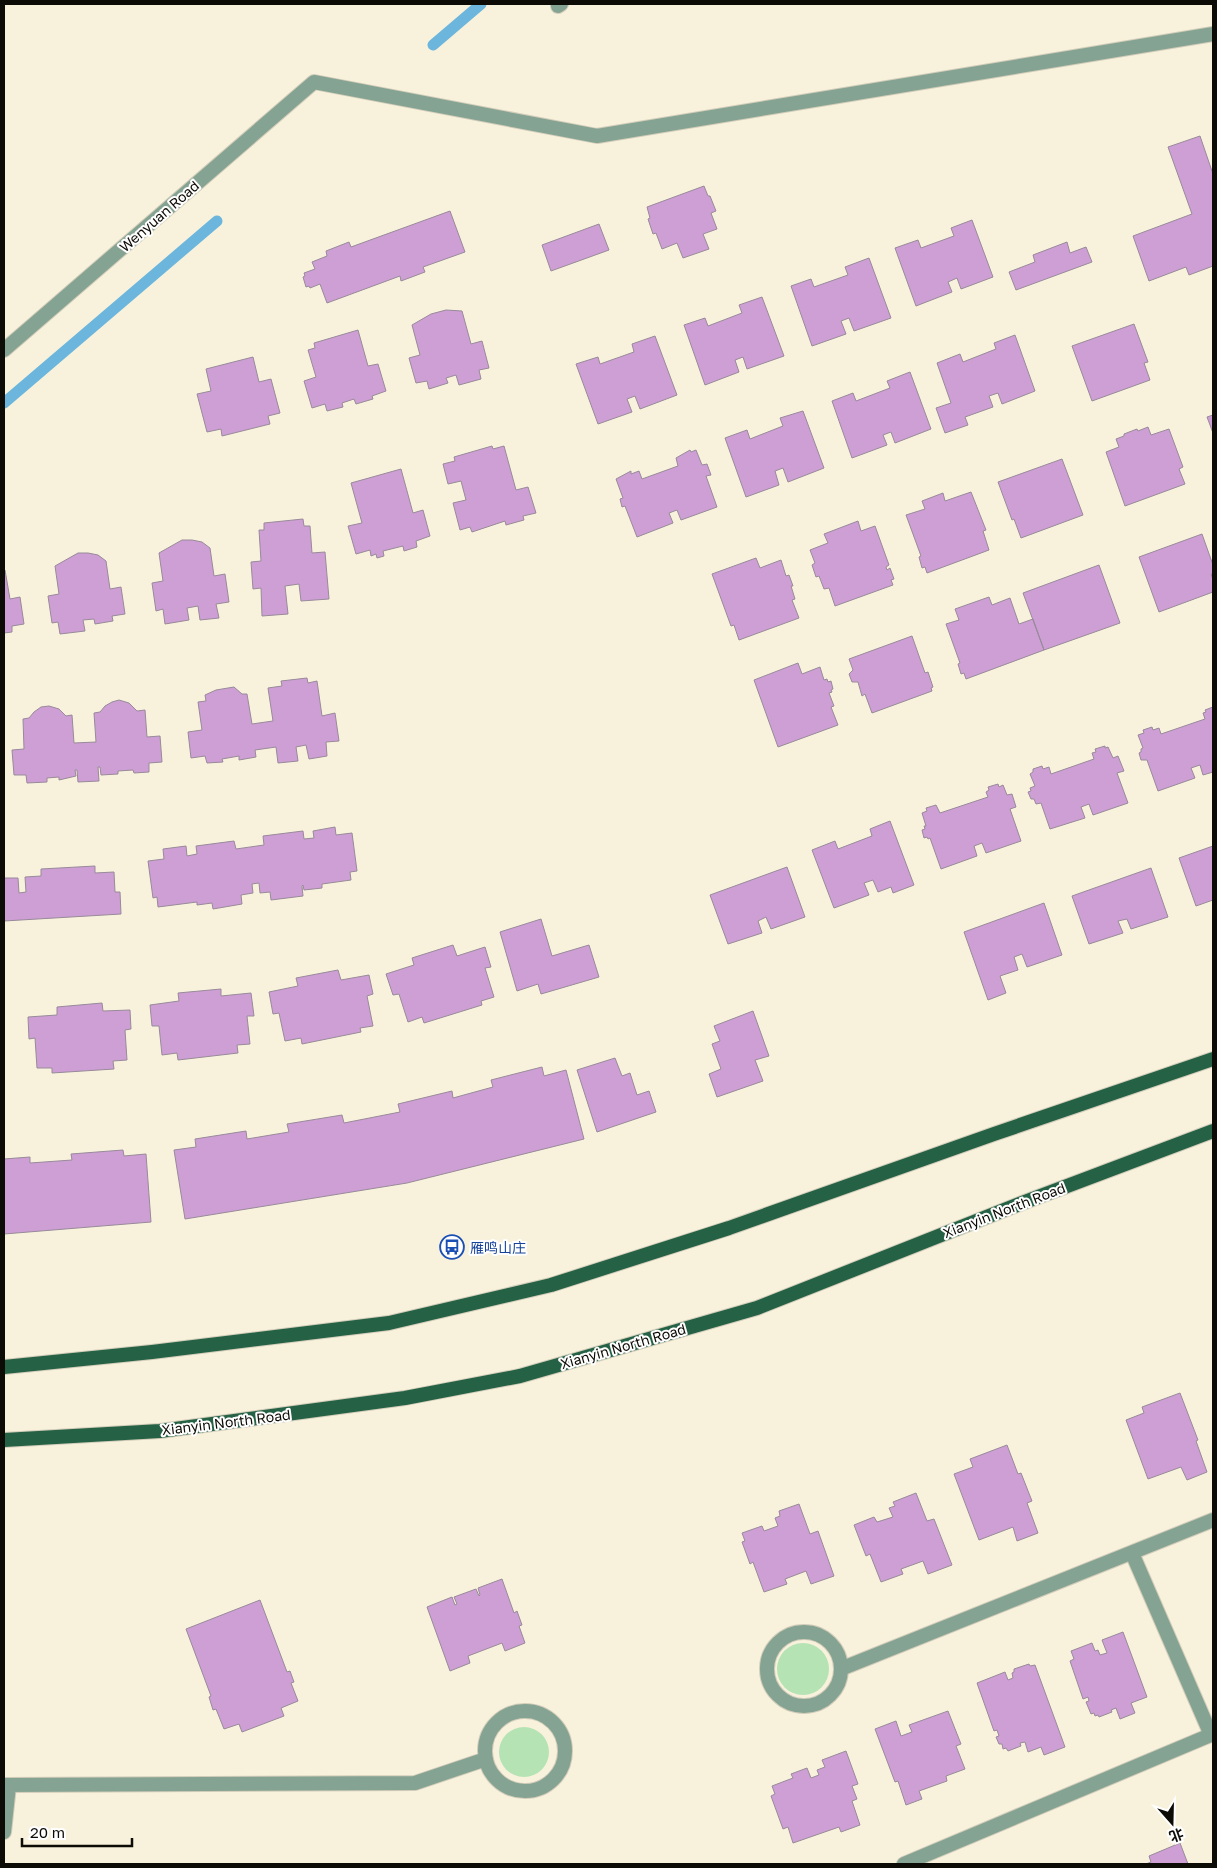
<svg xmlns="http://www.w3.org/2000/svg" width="1217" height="1868" font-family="'Golos Text','Noto Sans SC',sans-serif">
<rect width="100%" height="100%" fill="#f8f2dc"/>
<path fill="#b5e3b4" d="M777 1669a26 26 0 1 1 52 0a26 26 0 1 1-52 0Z
M499 1752a25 25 0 1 1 50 0a25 25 0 1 1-50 0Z"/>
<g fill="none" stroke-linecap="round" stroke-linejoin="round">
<path stroke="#6cb6dd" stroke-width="11" d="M433 45 481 4
M4 403 217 221"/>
</g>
<path fill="#ce9fd5" stroke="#988a9a" d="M1200 136 1213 174V266L1189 275 1186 267 1149 281 1133 236 1192 214 1168 147Z
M704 186 708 196H710L716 211 711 213 717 229 703 234 709 249 683 258 677 243 662 249 656 233 653 234 648 219 650 218 647 207Z
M450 211 465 252 423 267 425 272 401 281 400 276 327 303 320 284 310 288 309 286 306 287 303 277 305 276 304 273 315 269 312 262 327 256 326 251 349 242 351 247Z
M972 220 993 277 961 289 957 278 948 282 952 292 916 306 895 248 918 240 921 248 954 236 951 228Z
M599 224 609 250 551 271 542 245Z
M1067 242 1070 253 1086 247 1092 262 1016 290 1009 272 1035 262 1033 255Z
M869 258 891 318 854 331 849 318 841 321 846 334 812 346 791 286 811 279 814 287 848 275 845 267Z
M762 297 784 356 747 369 743 357 735 360 739 372 705 385 684 325 705 318 708 326 742 313 739 305Z
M446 310 462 311 471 344 482 341 489 368 479 370 481 379 459 385 456 375 446 378 448 383 429 389 427 381 416 383 409 358 420 355 412 325 431 314Z
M1134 324 1148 362 1144 363 1150 380 1092 401 1072 346Z
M358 330 368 366 378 364 386 391 372 396 373 399 356 404 354 399 342 403 343 407 327 411 325 404 312 408 304 381 316 377 308 350 315 348 314 343Z
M1015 335 1035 391 1002 404 998 393 989 396 993 407 965 417 968 425 945 433 936 408 951 403 937 363 960 354 963 362 996 349 994 343Z
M655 336 677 395 640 409 635 396 627 399 632 412 598 424 576 364 598 357 600 364 634 352 632 344Z
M253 357 259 382 271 379 280 413 268 416 270 424 222 436 221 429 207 432 197 394 211 391 206 369Z
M910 372 931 429 895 443 891 432 883 435 887 445 852 458 832 401 853 393 856 401 890 388 887 381Z
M803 411 824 468 788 482 783 468 775 471 779 485 746 497 725 438 747 430 750 439 783 426 780 418Z
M1213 415V433L1207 417Z
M1148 427 1151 435 1169 429 1183 467 1179 469 1185 484 1125 506 1106 452 1119 447 1116 439 1124 436V434L1137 429 1138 431Z
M492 446 493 449 504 446 516 490 528 487 536 513 523 516 524 520 506 525 505 521 472 532 470 527 460 530 453 503 466 500 461 481 448 484 443 464 455 461 454 457Z
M690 450 691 452 696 450 702 465 707 464 711 475 706 476 717 507 681 520 677 510 669 513 673 523 637 537 625 506 622 507 620 499 623 498 616 479 631 471V474L639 471 642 479 678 466 676 458Z
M1062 459 1083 515 1021 538 1014 519 1012 520 998 482Z
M401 469 413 513 423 510 430 536 416 541 417 547 404 551 403 546 383 551 384 556 377 558 376 554 371 556 370 550 356 554 348 526 362 523 351 483Z
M971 492 986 530 983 531 989 550 927 573 925 567 922 568 919 557 921 556 906 515 925 509 922 501 943 493 945 501Z
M303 519 304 526H310L312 553 325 552 329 599 301 601 299 584 285 586 288 614 262 616 261 588 253 589 251 562 261 561 259 530H264V523Z
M858 521 861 531 875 526 889 565 886 567 887 570 890 568 894 579 891 580 893 585 835 606 829 588 824 589 819 576 816 577 812 565 815 563 810 550 828 543 824 534Z
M1202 534 1213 565V574H1211L1213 580V592L1159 612 1139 557Z
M182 540H192L202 542 210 548 214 576 225 574 229 602 216 604 219 618 200 620 198 606 187 608 189 620 165 624 163 609 156 611 152 583 163 581 159 553Z
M78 553H88L98 555 106 561 110 589 121 587 125 614 112 616 113 621 95 624 94 619 83 620 85 631 60 634 58 622 52 623 48 596 59 594 55 566Z
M756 558 760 568 781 560 786 576 789 575 793 586H791L795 599 792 600 799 618 739 640 734 625 731 626 712 574Z
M1099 565 1120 623 1044 650 1023 593Z
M4 569 5 570 10 599 20 597 24 624 12 626V632L4 633Z
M989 597 992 605 1010 598 1019 624 1033 619 1044 650 966 679 964 673 961 674 958 664 960 663 946 624 959 620 955 609Z
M912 636 925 673 928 672 933 687 931 688 932 691 872 713 865 694 862 696 858 682H852L849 674 853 670 849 659Z
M798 663 802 674 820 667 824 680 827 679 828 682 831 681 833 689 831 690 832 692 829 693 834 706 831 707 838 725 778 747 754 680Z
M307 678 308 683 317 681 322 716 335 713 339 741 326 742 327 756 309 759 306 745 296 747 298 761 278 763 276 747 255 750 256 757 239 760V756L222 759 223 762 207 763 205 756 191 758 188 732 202 730 198 702 206 701 205 695 216 690 234 687 242 694H247L252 724 273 721 268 688 282 686 281 681Z
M119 700 129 703 137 711 145 710 147 737 160 736 162 762 149 763V772L134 773 133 770 118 771V774L101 775 100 767H98L99 781 78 782 77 770H75L76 776 59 780V777L47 778V782L27 783 26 775H14L12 750 24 749 23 719 29 718 34 712 41 707 49 706 59 709 66 716 72 715 74 743 96 742 94 713 100 712 105 706 112 702Z
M1213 707V772L1203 775 1200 765 1191 768 1195 778 1158 791 1147 760H1141L1139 753 1141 752V749L1143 748 1138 735 1144 733 1143 730 1152 727 1153 730 1159 728 1161 734 1205 719 1203 713 1206 712 1205 710Z
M1105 746V748L1108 747 1113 758 1118 756 1124 771 1117 773 1128 803 1093 815 1089 804 1081 807 1085 818 1050 829 1041 803 1036 804 1034 799H1031L1028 792 1031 791 1030 788 1035 786 1030 774 1033 772V769L1042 766 1043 769 1049 767 1051 774 1094 759 1092 753 1096 752 1095 749Z
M998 784 999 787 1003 785 1007 795 1012 794 1016 807 1010 809 1021 841 986 853 982 843 974 846 977 856 941 869 930 838 928 839 927 837 924 838 922 830 925 829 924 826H926L922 813 927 811 926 808 936 805 940 813 988 797 986 792 989 790 988 787Z
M890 821 914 885 893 893 891 887 878 892 873 880 864 883 869 895 834 908 812 850 835 841 838 849 872 836 870 829Z
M335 827 336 835 352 833 357 871 350 872 351 880 322 884V888L304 890 303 885 302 886 303 896 271 900 270 892 260 893 259 883 252 884 253 893 241 895 242 904 213 909 212 903 197 905V902L158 907 157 897 153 898 148 861 164 859 163 849 186 846 187 856 197 854 196 846 234 841 236 849 264 845 263 836 303 831 304 839 314 838 313 831Z
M1213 846V900L1196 906 1179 858Z
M95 866V873L114 872 115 892H120L121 914 4 921V878H18L19 893 26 892 25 877 41 876V869Z
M787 867 805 917 771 929 766 917 758 921 762 933 728 944 710 895Z
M1151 868 1168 917 1131 929 1127 919 1118 921 1123 933 1089 944 1072 896Z
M1044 903 1062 955 1027 967 1022 954 1014 957 1018 970 1000 976 1006 993 988 1000 964 932Z
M541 919 552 956 589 945 599 977 541 994 538 984 517 991 500 932Z
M453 945 457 956 485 947 491 967 485 968 494 997 481 1001 482 1005 424 1023 422 1017 408 1022 399 994 393 995 386 974 414 965 412 958Z
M338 970 341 980 369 975 373 994 367 996 373 1026 360 1028 361 1032 302 1044 301 1038 285 1041 279 1013 273 1014 269 992 298 986 296 978Z
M221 989V996L251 993 254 1016H247L250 1044 237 1045 238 1053 178 1060 177 1053 162 1055 159 1026H152L150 1005 179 1001 178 993Z
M102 1003 103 1011 130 1010 131 1029 125 1030 127 1060 113 1061 114 1069 52 1073V1068H37L35 1038 29 1039 28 1017 57 1015V1007Z
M753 1011 769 1056 755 1060 763 1081 717 1097 709 1074 721 1069 712 1044 720 1041 714 1026Z
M615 1058 622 1076 630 1073 637 1095 649 1091 656 1112 597 1132 577 1070Z
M542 1067 544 1076 566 1070 584 1139 407 1183 185 1219 174 1150 196 1147 195 1139 246 1131 247 1139 289 1132 287 1124 342 1115 344 1123 400 1112 398 1104 452 1091 453 1098 493 1087 491 1080Z
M123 1150 124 1156 146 1154 151 1222 4 1234V1159L30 1157V1163L72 1160 71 1154Z
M1180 1393 1198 1440 1196 1441 1207 1472 1187 1480 1181 1467 1148 1479 1126 1420 1144 1413 1142 1407Z
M1007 1445 1018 1474 1021 1473 1032 1501 1027 1503 1038 1533 1017 1541 1013 1527 979 1540 954 1474 973 1467 970 1459Z
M916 1493 927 1521 934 1519 952 1565 928 1574 923 1561 901 1569 903 1574 881 1582 870 1554 866 1556 854 1525 874 1517 877 1522 893 1517 889 1508 895 1506 893 1502Z
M799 1504 810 1534 818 1531 834 1576 811 1584 806 1571 785 1579 787 1584 764 1592 753 1562 750 1564 742 1542 745 1541 742 1533 762 1526 764 1531 778 1526 775 1518 780 1516 779 1511Z
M502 1579 514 1613 517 1611 522 1625 519 1626 525 1643 505 1651 502 1643 468 1656 470 1663 450 1671 427 1607 452 1597 455 1605 457 1604 454 1597 476 1589 479 1596 480 1595 478 1588Z
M260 1600 287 1672 290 1671 294 1682 291 1683 298 1701 281 1708 284 1716 242 1732 239 1724 224 1729 216 1709 213 1710 209 1697 211 1696 186 1629Z
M1123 1632 1147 1697 1131 1703 1135 1713 1120 1719 1116 1708 1111 1710 1112 1712 1099 1717 1098 1715 1095 1716 1094 1713 1091 1714 1086 1702 1089 1701 1088 1697 1083 1699 1070 1661 1074 1659 1071 1651 1092 1643 1095 1651 1098 1650 1100 1655 1107 1653 1102 1640Z
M1029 1664 1030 1666 1035 1665 1065 1747 1044 1755 1041 1747 1028 1752 1025 1742 1020 1743 1021 1746 1008 1751 1006 1748 1003 1749 1002 1744H999L996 1737 999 1736 997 1730 994 1731 977 1683 1005 1672 1008 1680 1013 1678 1012 1673 1014 1672V1669Z
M948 1711 961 1744 956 1746 965 1769 946 1776 947 1781 919 1791 922 1799 906 1805 898 1781 895 1782 875 1729 896 1721 901 1736 912 1732 909 1725Z
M846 1751 858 1784 852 1786 857 1799 852 1801 860 1825 841 1832 839 1827 793 1843 788 1827 783 1829 771 1796 775 1794 772 1786 793 1778 791 1774 807 1768 811 1778 819 1775 817 1770 825 1767 822 1760Z
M1180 1843 1188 1864H1146L1151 1862 1149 1856Z"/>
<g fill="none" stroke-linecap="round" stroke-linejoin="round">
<g stroke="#d2cdba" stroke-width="16">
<path id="service" d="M558 6 561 4
M1132 1553 1211 1735
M767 1669a37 37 0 1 1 74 0a37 37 0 1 1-74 0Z
M843 1668 1213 1520
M485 1751a40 40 0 1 1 80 0a40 40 0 1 1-80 0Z
M4 1785 415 1783 486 1759
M4 1832 9 1786"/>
</g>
<g stroke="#d2cdba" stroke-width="16">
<path id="minor" d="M4 350 314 82 597 136 1213 34
M904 1864 1213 1734"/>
</g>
<g stroke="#d2cdba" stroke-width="16">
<path id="primary" d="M4 1367 152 1352 389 1323 551 1285 729 1228 994 1134 1213 1059
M4 1440 160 1431 405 1398 520 1376 757 1308 1022 1203 1213 1131"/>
</g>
<use href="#service" stroke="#85a392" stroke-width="14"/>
<use href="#minor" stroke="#85a392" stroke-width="14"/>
<use href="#primary" stroke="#256144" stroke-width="14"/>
</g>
<defs>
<g id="bus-ring" transform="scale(1.25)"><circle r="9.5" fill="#fff" stroke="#1a4fb4" stroke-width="1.5"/><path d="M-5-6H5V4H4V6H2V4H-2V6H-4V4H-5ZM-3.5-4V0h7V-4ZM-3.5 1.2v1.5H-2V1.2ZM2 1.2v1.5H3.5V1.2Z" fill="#1a4fb4"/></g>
</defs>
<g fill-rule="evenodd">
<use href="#bus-ring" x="452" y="1247"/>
</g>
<g text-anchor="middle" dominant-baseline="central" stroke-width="4" stroke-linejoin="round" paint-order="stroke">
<g font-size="14" fill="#0d0b05" stroke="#fff">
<text transform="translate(159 216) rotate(-41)">Wenyuan Road</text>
<text transform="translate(1004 1210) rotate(-21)">Xianyin North Road</text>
<text transform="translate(623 1346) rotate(-16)">Xianyin North Road</text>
<text transform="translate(226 1422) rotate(-7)">Xianyin North Road</text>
</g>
<g font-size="14" fill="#164399" stroke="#fff" text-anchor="start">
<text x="470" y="1247">雁鸣山庄</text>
</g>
</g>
<rect width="1217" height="1868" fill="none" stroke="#0d0b05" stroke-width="10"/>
<g transform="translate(1172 1823) rotate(160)" stroke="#ffffff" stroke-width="4" paint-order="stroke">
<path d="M0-4L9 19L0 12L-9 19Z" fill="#0d0b05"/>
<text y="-8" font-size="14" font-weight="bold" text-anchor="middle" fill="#0d0b05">北</text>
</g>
<path d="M22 1838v8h110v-8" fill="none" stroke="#0d0b05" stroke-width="2.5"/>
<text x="30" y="1838" font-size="15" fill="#0d0b05" stroke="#ffffff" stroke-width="4" paint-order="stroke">20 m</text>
</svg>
